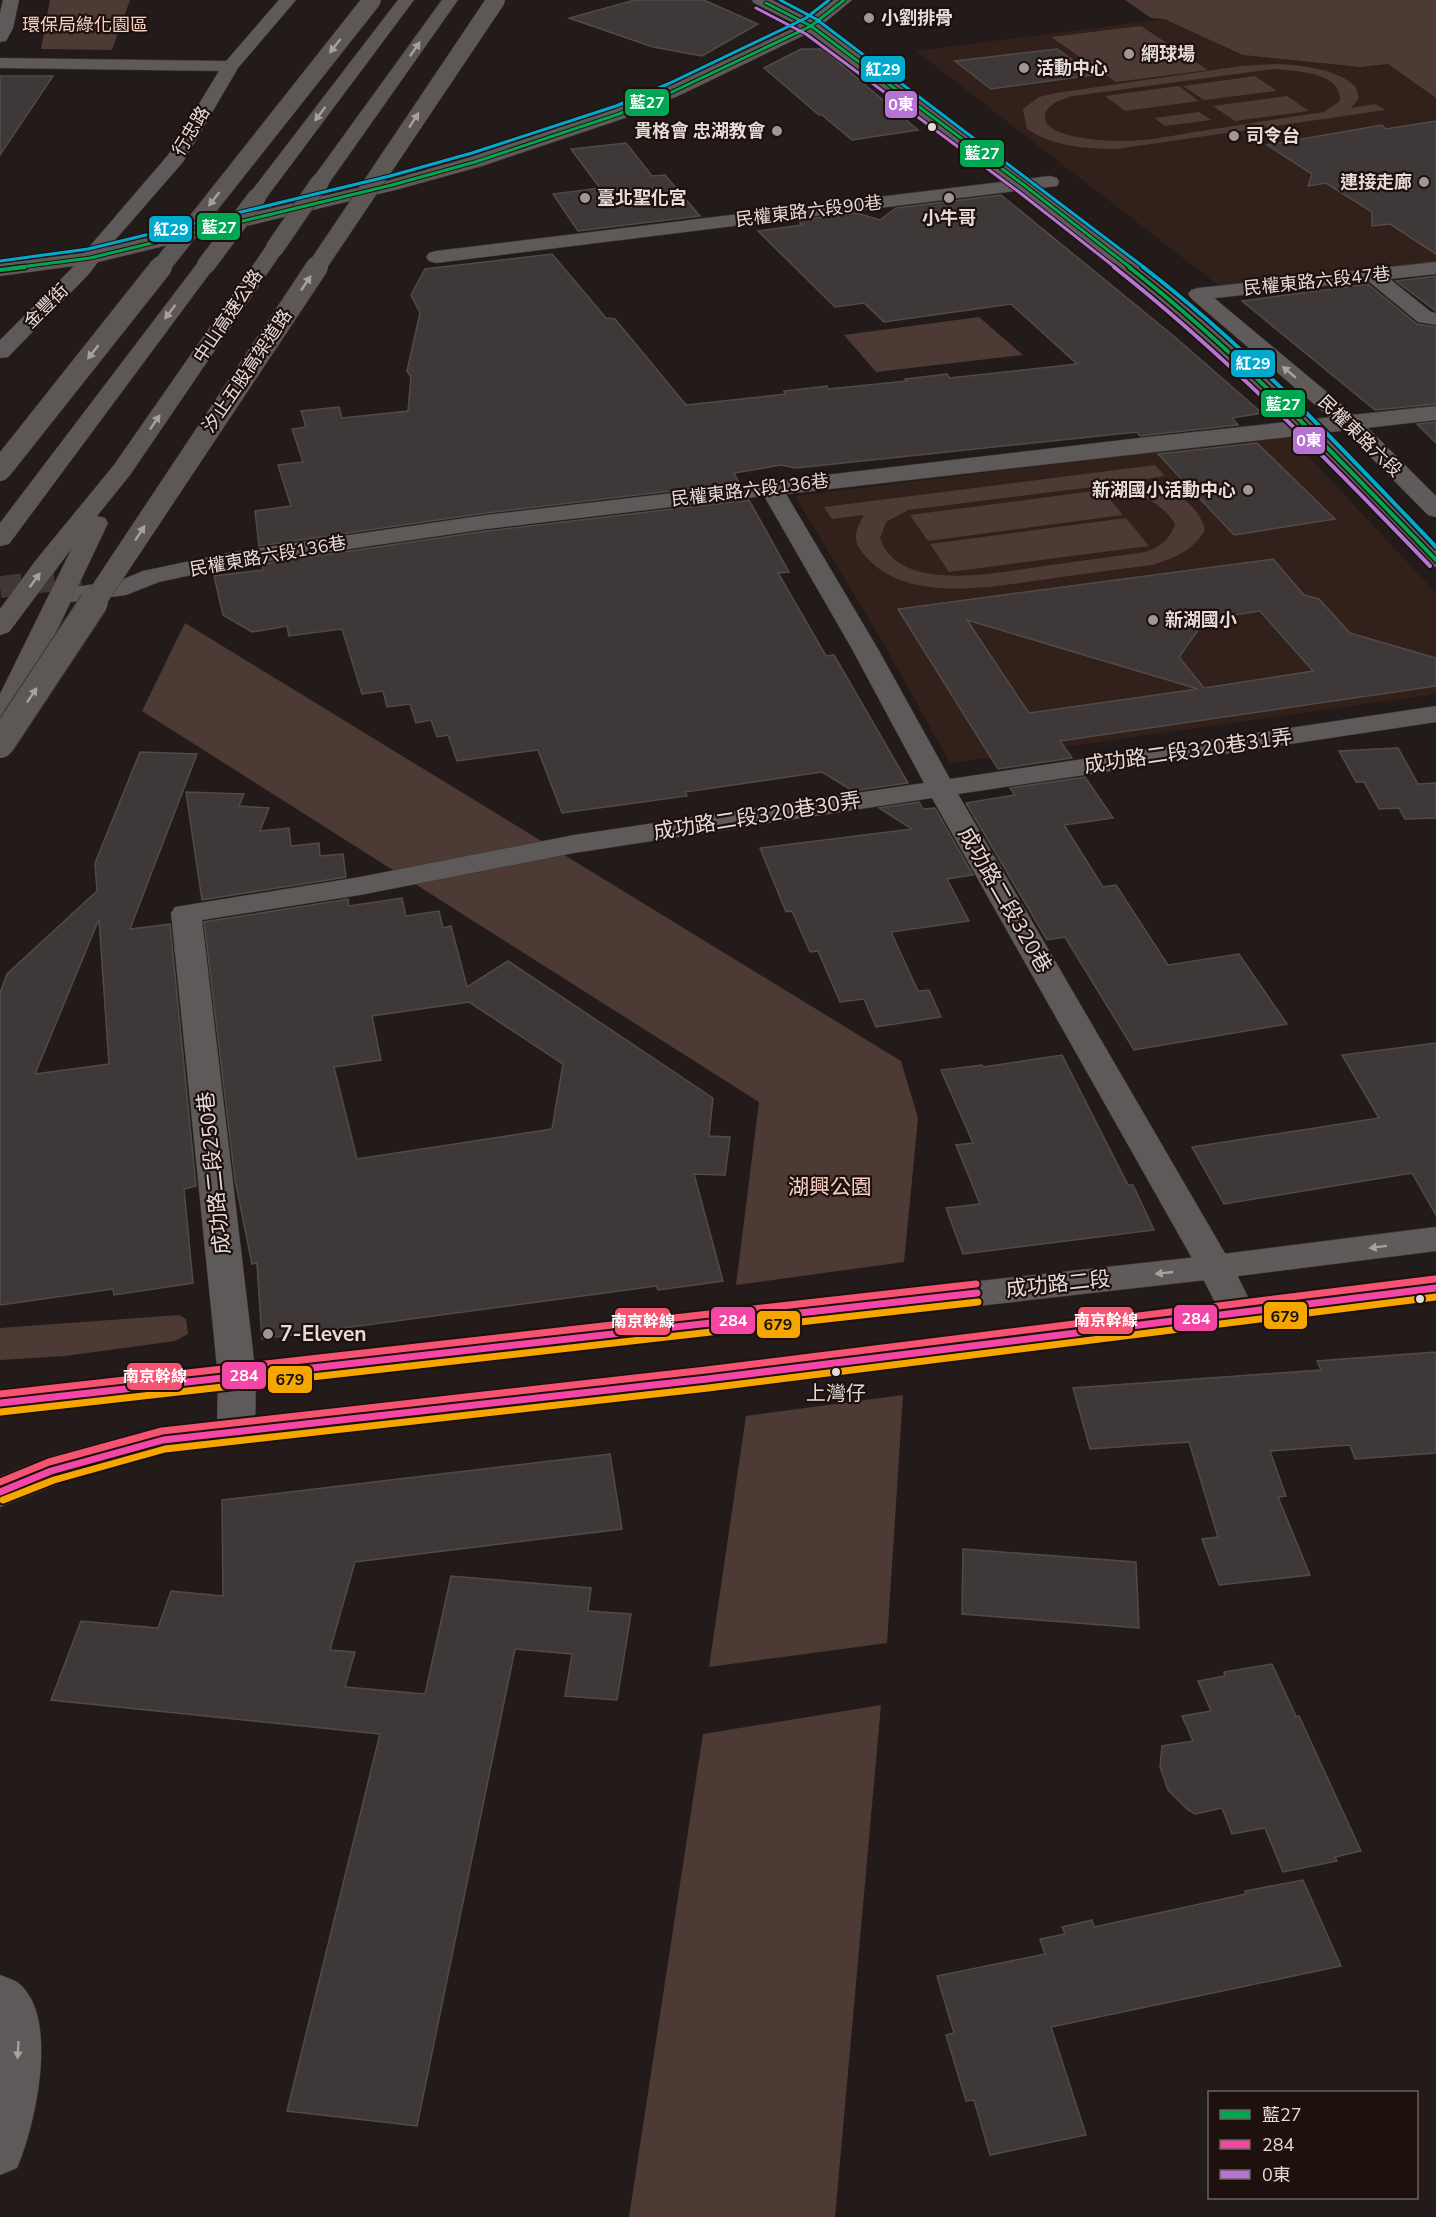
<svg xmlns="http://www.w3.org/2000/svg" width="1436" height="2217" font-family="'Nunito Sans','Noto Sans TC',sans-serif">
<rect width="100%" height="100%" fill="#221b1a"/>
<path fill="#32201b" d="M1164 19 1243 55 1360 67 1388 64 1436 98V264L1223 289 916 51Z
M1289 435 1436 593V694L950 763 885 646 795 496Z"/>
<path fill="#4e3a35" fill-rule="evenodd" d="M50 0H130L112 50 41 49Z
M1125 0H1436V98L1388 64 1360 67 1243 55 1164 19 1151 18Z
M1141 26 1208 70 1116 82 1051 37Z
M1278 64C1302 65 1338 69 1356 87L1359 98 1351 108 1375 104 1386 110 1116 149C1085 149 1053 146 1027 129L1023 109 1039 97 1056 93 1241 66ZM1274 69C1296 71 1342 72 1340 101L1324 112C1283 118 1242 125 1201 131 1175 135 1149 141 1123 141 1107 141 1045 139 1045 117 1045 104 1063 99 1073 96Z
M1255 76 1277 91 1204 100 1183 86Z
M1179 86 1199 101 1125 111 1105 96Z
M1287 96 1309 111 1235 121 1213 106Z
M1199 112 1211 120 1165 126 1154 118Z
M979 317 1023 355 876 372 844 335Z
M1155 465 1165 476 1139 480C1168 489 1197 499 1205 530 1193 551 1174 558 1152 565 1117 569 1083 574 1048 579 994 586 910 604 868 559 852 542 853 534 864 515L832 519 824 507ZM1100 486C1130 490 1158 497 1175 524 1170 540 1160 547 1145 552 1112 557 1078 561 1044 566 1000 572 899 595 880 538L886 522 908 510Z
M1102 490 1123 515 928 541 910 515Z
M1126 518 1149 546 949 572 930 544Z
M185 623 901 1061 918 1118 904 1262 736 1285 759 1102 142 711Z
M179 1315 186 1319 188 1334 175 1341 65 1356 0 1360V1328Z
M903 1395 887 1643 709 1667 746 1416Z
M881 1705 835 2217H629L703 1734Z"/>
<path fill="#3e3938" stroke="#504a49" stroke-width="1.5" fill-rule="evenodd" d="M635 0H704L758 24 702 56 653 47 569 18Z
M801 49H823L918 130 852 140 822 115H819L764 68Z
M1057 49 1094 75 991 89 955 61Z
M0 76H53L0 155Z
M1436 121V254L1390 224 1372 226V212L1326 183 1308 186 1312 174 1267 145 1382 125 1386 129Z
M626 143 652 176 665 175 700 216 578 231 553 194 600 188 571 149Z
M1001 195 1176 338 1262 413 1232 418 1238 425 1140 436 1137 432 796 468 781 465 734 473 739 483 486 513 259 546 255 511 291 506 278 465 303 462 292 429 306 427 301 411 339 407 342 418 408 411 411 377 407 371 420 313 411 295 425 269 552 254 606 318 615 319 686 405 786 394 784 391 827 386 828 389 907 381 905 379 947 374 950 378 1077 364 1011 304 884 322 864 303 835 307 758 231 802 225 798 220 857 213 880 220 896 208Z
M1436 276V311L1396 281Z
M1368 284 1417 324 1436 327V404L1375 410 1242 301Z
M1436 422V443L1417 424Z
M1257 443 1335 519 1234 535 1158 454Z
M749 500 789 572 778 573 826 656 834 655 908 783 853 791 822 772 685 792 687 796 562 813 538 750 457 761 448 735 437 737 431 720 416 723 410 704 387 707 383 691 362 694 342 629 289 636 287 626 252 632 223 615 214 576 263 570 262 564 486 531Z
M1273 559 1304 595 1319 599 1350 633 1436 658V686L1060 741 1072 758 998 769 898 609ZM1260 611 1313 671 1204 688 1179 657 1206 619ZM967 620 1198 689 1029 713Z
M1398 748 1418 784 1436 783V818L1405 819 1399 808 1379 809 1364 782H1356L1339 751Z
M140 752 197 754 130 929 170 924 196 1186 184 1189 193 1283 114 1295 113 1289 0 1305V993L7 974 97 891 95 863ZM99 919 109 1064 35 1074Z
M1085 777 1113 818 1064 825 1103 887 1116 885 1168 965 1239 954 1287 1024 1134 1050 1065 937 1047 940 966 803 1015 795 1010 788Z
M186 792 244 794 239 806 269 808 260 831 289 828 291 846 319 843 320 856 343 854 346 877 202 900Z
M919 802 923 809 935 808 973 875 947 879 969 921 891 932 918 991 929 990 941 1017 876 1027 864 999 840 1002 818 951 810 952 792 911 786 912 760 848 912 829 879 808Z
M402 898 406 916 439 911 443 928 451 926 467 987 508 961 713 1098 709 1136 730 1137 725 1175 694 1174 723 1281 658 1290 656 1286 262 1339 257 1263 252 1264 235 1180 204 922 348 899 349 906ZM469 1002 563 1064 552 1129 357 1159 334 1067 381 1060 372 1016Z
M1436 1043V1215L1412 1173 1224 1204 1192 1147 1379 1118 1342 1055Z
M1062 1055 1128 1185H1133L1154 1230 963 1254 946 1208 980 1204 956 1145 973 1143 941 1070 982 1065 983 1067Z
M1436 1352V1453L1355 1459 1350 1445 1270 1451 1286 1496 1278 1497 1310 1575 1219 1585 1202 1539 1218 1537 1189 1442 1090 1449 1073 1388 1321 1370 1317 1361Z
M610 1454 622 1529 355 1562 330 1650 355 1652 345 1687 425 1694 451 1576 591 1588 588 1611 631 1614 617 1700 565 1696 572 1654 515 1649 417 2126 287 2111 380 1734 51 1700 81 1621 158 1628 171 1591 223 1596 222 1500Z
M963 1549 1136 1562 1139 1628 962 1614Z
M1272 1664 1296 1716H1299L1361 1851 1335 1857 1337 1861 1283 1872 1265 1828 1232 1834 1222 1808 1195 1814 1187 1809 1168 1790 1160 1767 1162 1746 1193 1741 1182 1716 1211 1711 1198 1681 1225 1676 1224 1672Z
M1303 1880 1341 1966 1051 2027 1086 2135 990 2155 974 2100 966 2101 946 2035 954 2033 937 1976 1045 1954 1040 1939 1065 1934 1062 1927 1092 1920 1094 1927 1246 1894 1245 1891Z"/>
<g fill="none" stroke-linecap="round" stroke-linejoin="round">
<path stroke="#3f3836" stroke-width="22" stroke-dasharray="22 11" stroke-linecap="butt" d="M0 587 81 577"/>
<g stroke="#3c3735" stroke-width="1">
<path id="minor" d="M3 0H19L13 28 6 41 0 42V13Z
M279 0H296L238 68 183 162 109 247 387 181 468 158 613 110 666 88 805 23 834 0H852L817 29 678 96 625 118 482 166 399 189 98 262 88 275 8 357 0 358V340L74 266 0 276V264L84 253 168 155 219 71 0 68V58L226 61Z
M1050 176 1057 178 1059 182 1057 186 436 263 429 261 426 257 429 253 436 251Z
M1436 262V274L1390 279 1431 312 1436 313V325L1418 322 1368 281 1198 300 1191 298 1188 294 1191 290 1198 288Z
M1436 406V420L786 494 878 649 950 779 1436 706V722L958 794 1233 1267 1256 1313 1251 1322 1238 1326 1225 1322 1197 1267 932 798 574 853 360 895 202 920 256 1377 255 1432 249 1442 236 1446 223 1442 217 1432 218 1377 171 913 175 907 360 877 574 835 924 783 852 649 764 496 486 529 233 566 159 582 126 595 71 602 62 599 58 594 62 589 121 580 143 571 233 552 486 515 1148 437Z
M0 1975C5 1977 12 1979 17 1982 61 2014 35 2127 17 2168L0 2175Z"/>
</g>
<g stroke="#3c3735" stroke-width="1">
<path id="major" d="M752 0H772L817 23 1031 181 1177 295 1315 421 1436 546V567L1427 565 1299 431 1163 303 1017 189 805 29 754 3Z
M1200 290 1207 292 1358 418 1436 496V517L1428 515 1342 428 1193 300 1190 296 1193 292Z
M1436 1227V1251L1215 1279 0 1417V1389L1215 1255Z
M1436 1275V1301L707 1393 163 1454 61 1483 0 1507V1476L51 1456 163 1426 707 1365Z"/>
</g>
<g stroke="#3c3735" stroke-width="1">
<path id="highway" d="M398 0H414L264 201H250L247 197 250 193Z
M442 0H458L327 186H313L311 182 313 178Z
M274 243 281 245 284 249 130 475 97 516 105 518 108 523 14 721 10 727 0 729V694L72 548 9 632 0 635V609L36 560 114 465 267 245Z
M206 259 213 261 216 265 213 269 9 544 0 546V523L199 261Z"/>
</g>
<use href="#minor" fill="#5e5a59" fill-rule="evenodd"/>
<use href="#major" fill="#5f5b5a" fill-rule="evenodd"/>
<use href="#highway" fill="#5d5756" fill-rule="evenodd"/>
<g stroke="#3c3735" stroke-width="19" stroke-linecap="butt">
<path id="highway-bridge-far2" d="M274 249 320 182
M206 265 257 197
M160 268 372 0
M316 268 496 0"/>
</g>
<g stroke="#3c3735" stroke-width="23" stroke-linecap="butt">
<path id="highway-bridge-far1" d="M0 470 161 267
M93 604 317 267"/>
</g>
<g stroke="#3c3735" stroke-width="30" stroke-linecap="butt">
<path id="highway-bridge" d="M0 744 94 602"/>
</g>
<use href="#highway-bridge-far2" stroke="#5d5756" stroke-width="18"/>
<use href="#highway-bridge-far1" stroke="#5d5756" stroke-width="22"/>
<use href="#highway-bridge" stroke="#5d5756" stroke-width="28"/>
<g stroke="#1d100d" stroke-width="5">
<path id="bus-1-far1" d="M766 3 811 26 1024 185 1131 268
M13 268 90 258 392 185 475 162 619 114 672 92 811 26 844 0"/>
</g>
<g stroke="#1d100d" stroke-width="7">
<path id="bus-1" d="M1129 267C1240 354 1338 458 1436 560
M0 270 25 267"/>
</g>
<g stroke="#1d100d" stroke-width="11">
<path id="bus-2" d="M0 1403 977 1293
M0 1492 51 1471 163 1440 707 1379 1436 1288"/>
</g>
<g stroke="#1d100d" stroke-width="5">
<path id="bus-3-far1" d="M756 8 806 34 1019 192 1116 268"/>
</g>
<g stroke="#1d100d" stroke-width="7">
<path id="bus-3" d="M1114 267C1228 357 1329 461 1430 566"/>
</g>
<g stroke="#1d100d" stroke-width="5">
<path id="bus-4-far1" d="M780 0 816 19 1145 268
M0 261 88 249 390 176 472 153 616 106 668 84 806 18 829 0"/>
</g>
<g stroke="#1d100d" stroke-width="7">
<path id="bus-4" d="M1143 267C1250 349 1343 450 1436 547"/>
</g>
<g stroke="#1d100d" stroke-width="11">
<path id="bus-5" d="M1 1412 978 1302
M3 1500 54 1480 165 1449 708 1388 1436 1297"/>
</g>
<g stroke="#1d100d" stroke-width="11">
<path id="bus-6" d="M0 1394 976 1284
M0 1482 49 1462 162 1431 706 1370 1435 1279"/>
</g>
<use href="#bus-1-far1" stroke="#00a651" stroke-width="3"/>
<use href="#bus-1" stroke="#00a651" stroke-width="4"/>
<use href="#bus-2" stroke="#f346a5" stroke-width="7"/>
<use href="#bus-3-far1" stroke="#b673d3" stroke-width="3"/>
<use href="#bus-3" stroke="#b673d3" stroke-width="4"/>
<use href="#bus-4-far1" stroke="#00a9ce" stroke-width="3"/>
<use href="#bus-4" stroke="#00a9ce" stroke-width="4"/>
<use href="#bus-5" stroke="#f7a600" stroke-width="7"/>
<use href="#bus-6" stroke="#f65372" stroke-width="7"/>
</g>
<defs><path id="oneway-solid" d="M-6-.8H1V-3.2L6.5 0L1 3.2V.8H-6Z" transform="scale(1.5)"/></defs>
<g fill="#a8a09e">
<use href="#oneway-solid" transform="translate(335 46) rotate(128)"/>
<use href="#oneway-solid" transform="translate(415 49) rotate(-55)"/>
<use href="#oneway-solid" transform="translate(320 114) rotate(127)"/>
<use href="#oneway-solid" transform="translate(414 120) rotate(-57)"/>
<use href="#oneway-solid" transform="translate(214 199) rotate(128)"/>
<use href="#oneway-solid" transform="translate(306 283) rotate(-56)"/>
<use href="#oneway-solid" transform="translate(170 312) rotate(127)"/>
<use href="#oneway-solid" transform="translate(93 352) rotate(128)"/>
<use href="#oneway-solid" transform="translate(155 422) rotate(-56)"/>
<use href="#oneway-solid" transform="translate(140 533) rotate(-57)"/>
<use href="#oneway-solid" transform="translate(35 580) rotate(-54)"/>
<use href="#oneway-solid" transform="translate(32 695) rotate(-56)"/>
</g>
<g fill="#a9a19f">
<use href="#oneway-solid" transform="translate(1289 372) rotate(-140)"/>
<use href="#oneway-solid" transform="translate(1378 1247) rotate(173)"/>
<use href="#oneway-solid" transform="translate(1164 1273) rotate(174)"/>
</g>
<use fill="#a8a19f" href="#oneway-solid" transform="translate(18 2050) rotate(93)"/>
<g fill="#a19896" stroke="#1d100d" stroke-width="2">
<circle cx="869" cy="18" r="6"/>
<circle cx="1129" cy="54" r="6"/>
<circle cx="1024" cy="68" r="6"/>
<circle cx="777" cy="131" r="6"/>
<circle cx="1234" cy="136" r="6"/>
<circle cx="1424" cy="182" r="6"/>
<circle cx="585" cy="198" r="6"/>
<circle cx="949" cy="198" r="6"/>
<circle cx="1248" cy="490" r="6"/>
<circle cx="1153" cy="620" r="6"/>
<circle cx="268" cy="1334" r="6"/>
</g>
<g fill="#e5dbd8" stroke="#1d100d" stroke-width="2">
<circle cx="932" cy="127" r="5"/>
<circle cx="1420" cy="1299" r="5"/>
<circle cx="836" cy="1372" r="5"/>
</g>
<g text-anchor="middle" dominant-baseline="central" stroke-width="4.5" stroke-linejoin="round" paint-order="stroke">
<g font-size="18" font-weight="bold" fill="#e5dbd8" stroke="#1d100d" text-anchor="start">
<text x="881" y="18">小劉排骨</text>
<text x="1141" y="54">網球場</text>
<text x="1036" y="68">活動中心</text>
<text x="765" y="131" text-anchor="end">貴格會 忠湖教會</text>
<text x="1246" y="136">司令台</text>
<text x="1412" y="182" text-anchor="end">連接走廊</text>
<text x="597" y="198">臺北聖化宮</text>
<text x="949" y="218" text-anchor="middle">小牛哥</text>
<text x="1236" y="490" text-anchor="end">新湖國小活動中心</text>
<text x="1165" y="620">新湖國小</text>
</g>
<g font-size="18" fill="#f8cfc3" stroke="#1d100d">
<text x="85" y="25">環保局綠化園區</text>
</g>
<g font-size="18" fill="#e5dbd8" stroke="#1d100d">
<text transform="translate(191 131) rotate(-59)">行忠路</text>
<text transform="translate(809 211) rotate(-7)">民權東路六段90巷</text>
<text transform="translate(1317 281) rotate(-6)">民權東路六段47巷</text>
<text transform="translate(46 306) rotate(-45)">金豐街</text>
<text transform="translate(228 316) rotate(-56)">中山高速公路</text>
<text transform="translate(247 371) rotate(-56)">汐止五股高架道路</text>
<text transform="translate(1360 436) rotate(44)">民權東路六段</text>
<text transform="translate(750 490) rotate(-7)">民權東路六段136巷</text>
<text transform="translate(268 556) rotate(-10)">民權東路六段136巷</text>
</g>
<g font-size="20" fill="#e5dbd8" stroke="#1d100d">
<text x="836" y="1393">上灣仔</text>
</g>
<g font-size="21" fill="#e5dbd8" stroke="#1d100d">
<text transform="translate(1188 751) rotate(-8)">成功路二段320巷31弄</text>
<text transform="translate(757 816) rotate(-9)">成功路二段320巷30弄</text>
<text transform="translate(1005 900) rotate(60)">成功路二段320巷</text>
<text transform="translate(214 1173) rotate(-96)">成功路二段250巷</text>
<text transform="translate(1058 1284) rotate(-6)">成功路二段</text>
</g>
<g font-size="21" fill="#f8cfc3" stroke="#1d100d">
<text x="830" y="1187">湖興公園</text>
</g>
<g font-size="21" font-weight="bold" fill="#e5dbd8" stroke="#1d100d" text-anchor="start">
<text x="280" y="1334">7-Eleven</text>
</g>
</g>
<g stroke="#1d100d" stroke-width="2">
<rect x="860" y="55" width="46" height="28" rx="6" fill="#00a9ce"/>
<rect x="624" y="88" width="46" height="29" rx="6" fill="#00a651"/>
<rect x="884" y="90" width="34" height="29" rx="6" fill="#b673d3"/>
<rect x="959" y="139" width="46" height="29" rx="6" fill="#00a651"/>
<rect x="196" y="212" width="45" height="29" rx="6" fill="#00a651"/>
<rect x="148" y="215" width="45" height="28" rx="6" fill="#00a9ce"/>
<rect x="1230" y="349" width="46" height="29" rx="6" fill="#00a9ce"/>
<rect x="1260" y="389" width="46" height="29" rx="6" fill="#00a651"/>
<rect x="1292" y="426" width="34" height="29" rx="6" fill="#b673d3"/>
<rect x="1263" y="1301" width="45" height="29" rx="6" fill="#f7a600"/>
<rect x="1173" y="1304" width="45" height="28" rx="6" fill="#f346a5"/>
<rect x="1077" y="1306" width="57" height="29" rx="6" fill="#f65372"/>
<rect x="710" y="1306" width="46" height="29" rx="6" fill="#f346a5"/>
<rect x="614" y="1307" width="57" height="29" rx="6" fill="#f65372"/>
<rect x="756" y="1310" width="45" height="29" rx="6" fill="#f7a600"/>
<rect x="221" y="1361" width="46" height="29" rx="6" fill="#f346a5"/>
<rect x="126" y="1362" width="57" height="29" rx="6" fill="#f65372"/>
<rect x="267" y="1365" width="46" height="29" rx="6" fill="#f7a600"/>
</g>
<g font-size="16" text-anchor="middle" font-weight="bold" fill="#fff">
<text x="883" y="75">紅29</text>
<text x="647" y="108">藍27</text>
<text x="901" y="110">0東</text>
<text x="982" y="159">藍27</text>
<text x="219" y="233">藍27</text>
<text x="171" y="235">紅29</text>
<text x="1253" y="369">紅29</text>
<text x="1283" y="410">藍27</text>
<text x="1309" y="446">0東</text>
<text x="1196" y="1324">284</text>
<text x="1106" y="1326">南京幹線</text>
<text x="733" y="1326">284</text>
<text x="643" y="1327">南京幹線</text>
<text x="244" y="1381">284</text>
<text x="155" y="1382">南京幹線</text>
</g>
<g font-size="16" text-anchor="middle" font-weight="bold" fill="#111">
<text x="1285" y="1322">679</text>
<text x="778" y="1330">679</text>
<text x="290" y="1385">679</text>
</g>
<rect x="1208" y="2091" width="210" height="108" fill="#1d100d" stroke="#6d615e" stroke-width="1.5"/>
<rect x="1220" y="2110" width="30" height="9" fill="#00a651" stroke="#6d615e" stroke-width="1.5"/>
<text x="1262" y="2121" font-size="18" fill="#e5dbd8">藍27</text>
<rect x="1220" y="2140" width="30" height="9" fill="#f346a5" stroke="#6d615e" stroke-width="1.5"/>
<text x="1262" y="2151" font-size="18" fill="#e5dbd8">284</text>
<rect x="1220" y="2170" width="30" height="9" fill="#b673d3" stroke="#6d615e" stroke-width="1.5"/>
<text x="1262" y="2181" font-size="18" fill="#e5dbd8">0東</text>
</svg>
